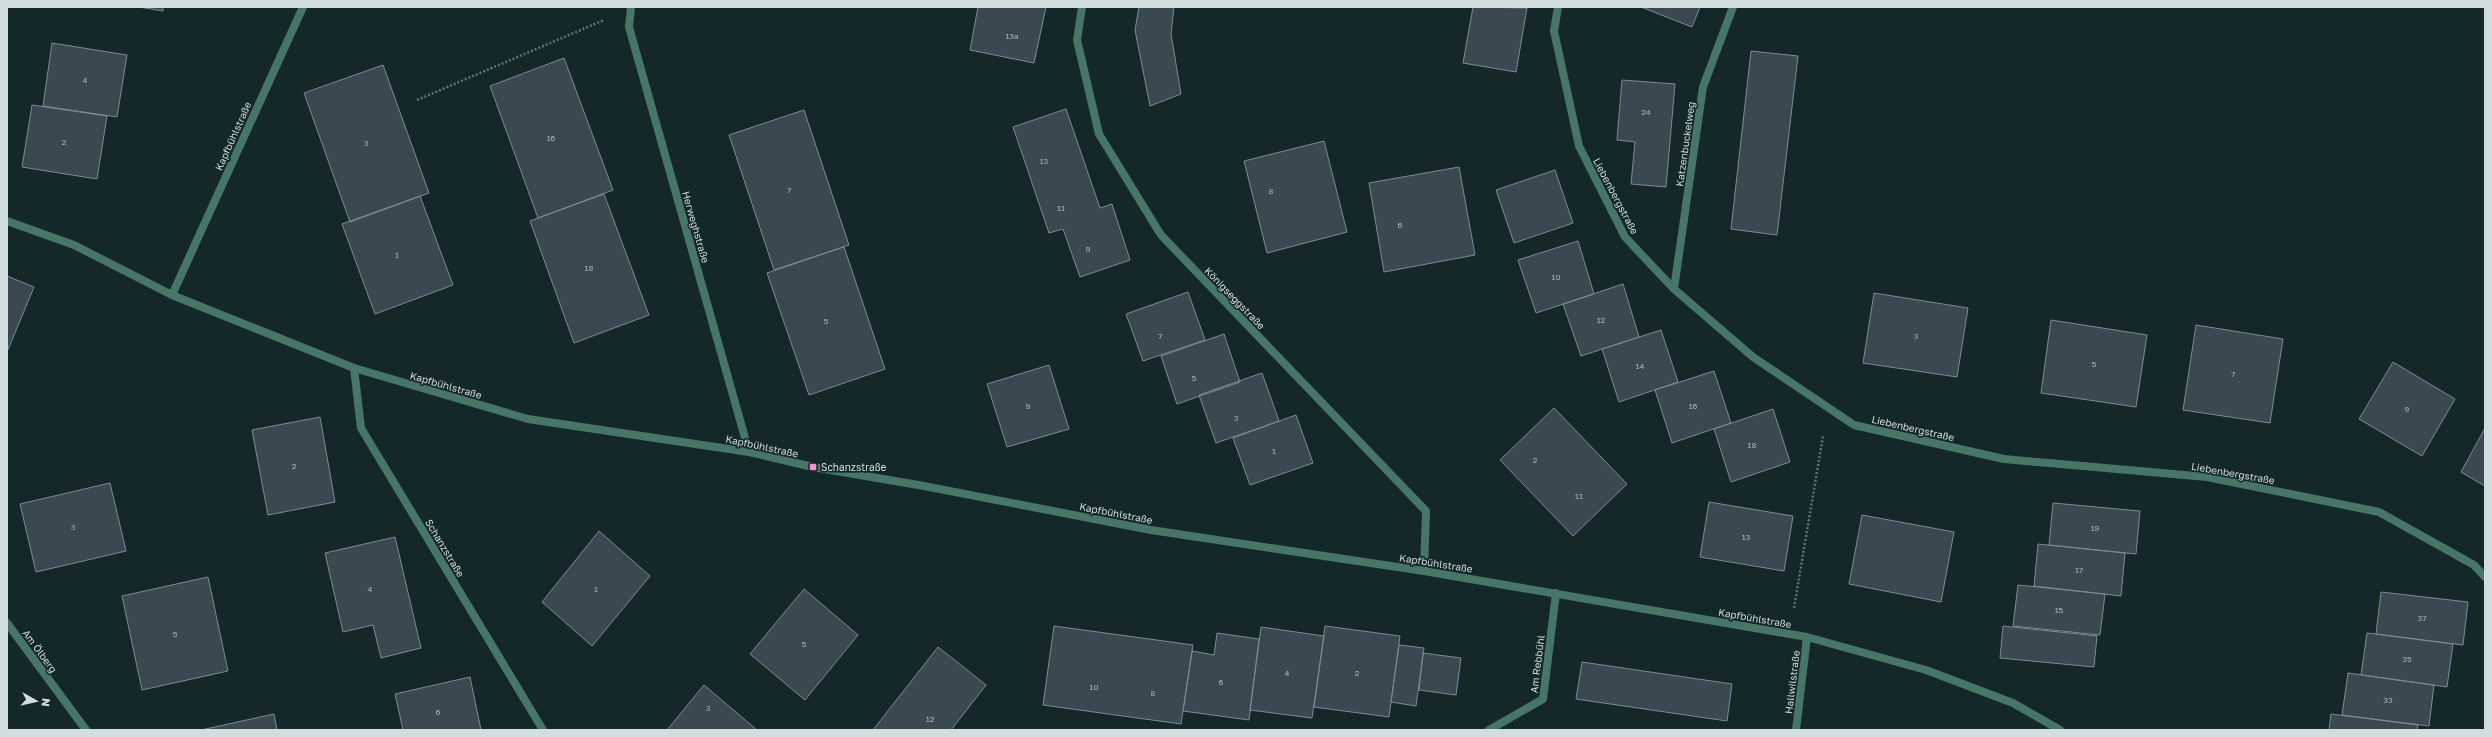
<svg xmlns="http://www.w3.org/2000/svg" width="2492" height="737" font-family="'Golos Text',sans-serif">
<rect width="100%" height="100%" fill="#152829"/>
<path fill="#394851" stroke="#7b8c96" d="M139 7H163V11Z
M978 7H1046L1034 63 970 50Z
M1139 7H1174L1171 34 1181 94 1150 106 1135 30Z
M1473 7 1527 8 1516 72 1463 63Z
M1641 7H1700L1692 27Z
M52 43 127 55 117 117 43 106Z
M1751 51 1798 56 1777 235 1731 229Z
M564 58 613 190 538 218 490 86Z
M383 65 429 193 350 222 304 93Z
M1622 80 1675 84 1666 187 1631 184 1635 142 1617 140Z
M32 105 107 116 97 179 22 167Z
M1066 109 1100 208 1112 204 1130 260 1080 277 1063 229 1049 233 1013 127Z
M804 110 849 245 774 270 729 135Z
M1324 141 1347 232 1267 253 1244 161Z
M1459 167 1475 255 1384 272 1369 183Z
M1555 170 1573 223 1514 243 1496 190Z
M604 194 649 315 574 343 530 221Z
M420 196 453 285 375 314 342 224Z
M1578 241 1594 294 1536 313 1518 260Z
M844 247 885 369 809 395 767 273Z
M7 276 34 287 7 352Z
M1623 284 1639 337 1581 356 1563 304Z
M1188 292 1205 340 1143 361 1126 314Z
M1874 293 1968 308 1957 377 1863 363Z
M2051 320 2147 335 2136 407 2041 393Z
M2196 325 2283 339 2270 423 2183 410Z
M1661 330 1678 382 1619 402 1602 349Z
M1224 334 1240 382 1177 404 1161 356Z
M2393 362 2455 399 2422 456 2359 419Z
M1049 365 1069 429 1007 447 987 384Z
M1714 371 1731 423 1672 443 1655 390Z
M1262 373 1279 421 1216 443 1199 395Z
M1554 408 1627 484 1573 536 1500 460Z
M1773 409 1790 462 1731 482 1714 429Z
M1296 415 1313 463 1250 485 1233 438Z
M320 417 335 502 268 515 252 430Z
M2485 428V486L2461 472Z
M110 483 126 551 36 572 20 504Z
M1709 502 1793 516 1784 571 1700 557Z
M2053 503 2140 511 2136 554 2049 545Z
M1862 515 1954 532 1941 602 1849 584Z
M599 531 650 576 592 646 542 602Z
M395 537 421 648 381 658 373 625 343 632 325 553Z
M2038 544 2125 553 2121 596 2034 586Z
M208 577 228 671 142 690 122 596Z
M2018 585 2105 594 2100 635 2013 626Z
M804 589 858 635 805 700 750 654Z
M2381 592 2468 602 2463 645 2376 634Z
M1054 626 1193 645 1181 724 1043 705Z
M1325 626 1400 636 1389 717 1314 707Z
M2003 626 2097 636 2094 667 2000 658Z
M1261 627 1324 636 1312 718 1250 710Z
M1217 633 1259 639 1249 720 1183 711 1192 651 1214 655Z
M2367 633 2453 644 2447 687 2361 675Z
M1399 645 1424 648 1416 706 1391 702Z
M938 647 986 685 951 730H873Z
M1423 653 1461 658 1456 695 1419 690Z
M1582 662 1732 684 1727 721 1576 699Z
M2348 673 2434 685 2429 726 2342 715Z
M470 677 481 730H403L395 694Z
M704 685 757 730H667Z
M274 714 277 730H201Z
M2331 714 2418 725 2417 730H2329Z"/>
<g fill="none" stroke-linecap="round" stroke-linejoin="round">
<path stroke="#647475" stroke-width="2.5" stroke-dasharray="2 2" stroke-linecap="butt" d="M417 100 604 20
M1794 608 1823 436"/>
<path stroke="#477669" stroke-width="8" d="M631 7 629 27 749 452
M1082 7 1077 40 1099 134 1161 235 1426 511 1424 571
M1558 7 1554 31 1579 146 1625 237 1674 289 1753 357 1854 425 2004 459 2207 477 2379 512 2474 565 2485 577
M7 221 74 245 172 295 354 368 528 419 749 452 813 467 924 486 1151 530 1424 571 1807 637 1926 670 2013 703 2060 730
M1674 289 1703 87 1733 7
M172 295 303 7
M354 368 361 428 543 730
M7 623 86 730
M1489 730 1543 699 1556 593
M1796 730 1807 637"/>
</g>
<rect fill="#f790cd" stroke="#152829" stroke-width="1.5" x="809" y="463" width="8" height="8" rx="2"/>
<g text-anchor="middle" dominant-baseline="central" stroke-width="3.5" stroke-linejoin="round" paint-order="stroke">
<g font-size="8" fill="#acb8bb">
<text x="1012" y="36">13a</text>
<text x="85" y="80">4</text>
<text x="1646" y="112">24</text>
<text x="551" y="138">16</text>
<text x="64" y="142">2</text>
<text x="366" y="143">3</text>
<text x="1044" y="161">13</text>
<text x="789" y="190">7</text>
<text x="1271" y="191">8</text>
<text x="1061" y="208">11</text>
<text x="1400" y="225">6</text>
<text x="1088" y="249">9</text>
<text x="397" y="255">1</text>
<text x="589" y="268">18</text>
<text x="1556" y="277">10</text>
<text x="1601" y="320">12</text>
<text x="826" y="321">5</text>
<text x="1160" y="336">7</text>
<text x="1916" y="336">3</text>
<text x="2094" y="364">5</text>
<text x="1640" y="366">14</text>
<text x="2233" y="374">7</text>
<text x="1194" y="378">5</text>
<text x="1028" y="406">9</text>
<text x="1693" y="406">16</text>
<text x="2407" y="409">9</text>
<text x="1236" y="418">3</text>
<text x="1752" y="445">18</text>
<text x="1274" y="451">1</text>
<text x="1535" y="460">2</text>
<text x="294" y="466">2</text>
<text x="1579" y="496">11</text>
<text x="73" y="527">3</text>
<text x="2095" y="528">19</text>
<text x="1746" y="537">13</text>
<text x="2079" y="570">17</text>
<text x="370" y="589">4</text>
<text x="596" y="589">1</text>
<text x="2059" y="610">15</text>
<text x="2422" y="618">37</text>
<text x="175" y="634">5</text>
<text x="804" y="644">5</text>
<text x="2407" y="659">35</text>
<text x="1287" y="673">4</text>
<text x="1357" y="673">2</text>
<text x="1221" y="682">6</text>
<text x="1094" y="687">10</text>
<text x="1153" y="693">8</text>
<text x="2388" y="700">33</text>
<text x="708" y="708">3</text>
<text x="438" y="712">6</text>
<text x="930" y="719">12</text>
</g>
<g font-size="10" fill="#d2ddde" stroke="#152829">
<text transform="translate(233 136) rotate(-66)">Kapfbühlstraße</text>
<text transform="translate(1685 144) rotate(-82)">Katzenbuckelweg</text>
<text transform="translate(1616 196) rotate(62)">Liebenbergstraße</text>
<text transform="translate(696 227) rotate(74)">Herweghstraße</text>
<text transform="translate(1235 298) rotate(46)">Königseggstraße</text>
<text transform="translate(446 385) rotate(16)">Kapfbühlstraße</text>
<text transform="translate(1913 428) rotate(13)">Liebenbergstraße</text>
<text transform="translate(762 446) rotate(12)">Kapfbühlstraße</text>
<text transform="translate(2233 473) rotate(10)">Liebenbergstraße</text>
<text transform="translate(1116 513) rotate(11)">Kapfbühlstraße</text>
<text transform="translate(445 548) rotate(59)">Schanzstraße</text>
<text transform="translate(1436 563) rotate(9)">Kapfbühlstraße</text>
<text transform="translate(1755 618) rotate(10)">Kapfbühlstraße</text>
<text transform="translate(40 651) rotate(54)">Am Ölberg</text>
<text transform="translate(1537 664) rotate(-83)">Am Rebbühl</text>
<text transform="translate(1792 682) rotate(-83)">Hallwilstraße</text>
</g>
<g font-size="10" fill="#d2ddde" stroke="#152829" text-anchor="start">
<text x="821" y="467">Schanzstraße</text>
</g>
</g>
<rect width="2492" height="737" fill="none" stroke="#d2ddde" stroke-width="16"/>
<g transform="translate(36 701) rotate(98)" stroke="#152829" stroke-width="3" paint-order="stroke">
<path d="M0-3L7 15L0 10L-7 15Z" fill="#d2ddde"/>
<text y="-6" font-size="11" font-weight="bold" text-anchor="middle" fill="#d2ddde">N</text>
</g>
</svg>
